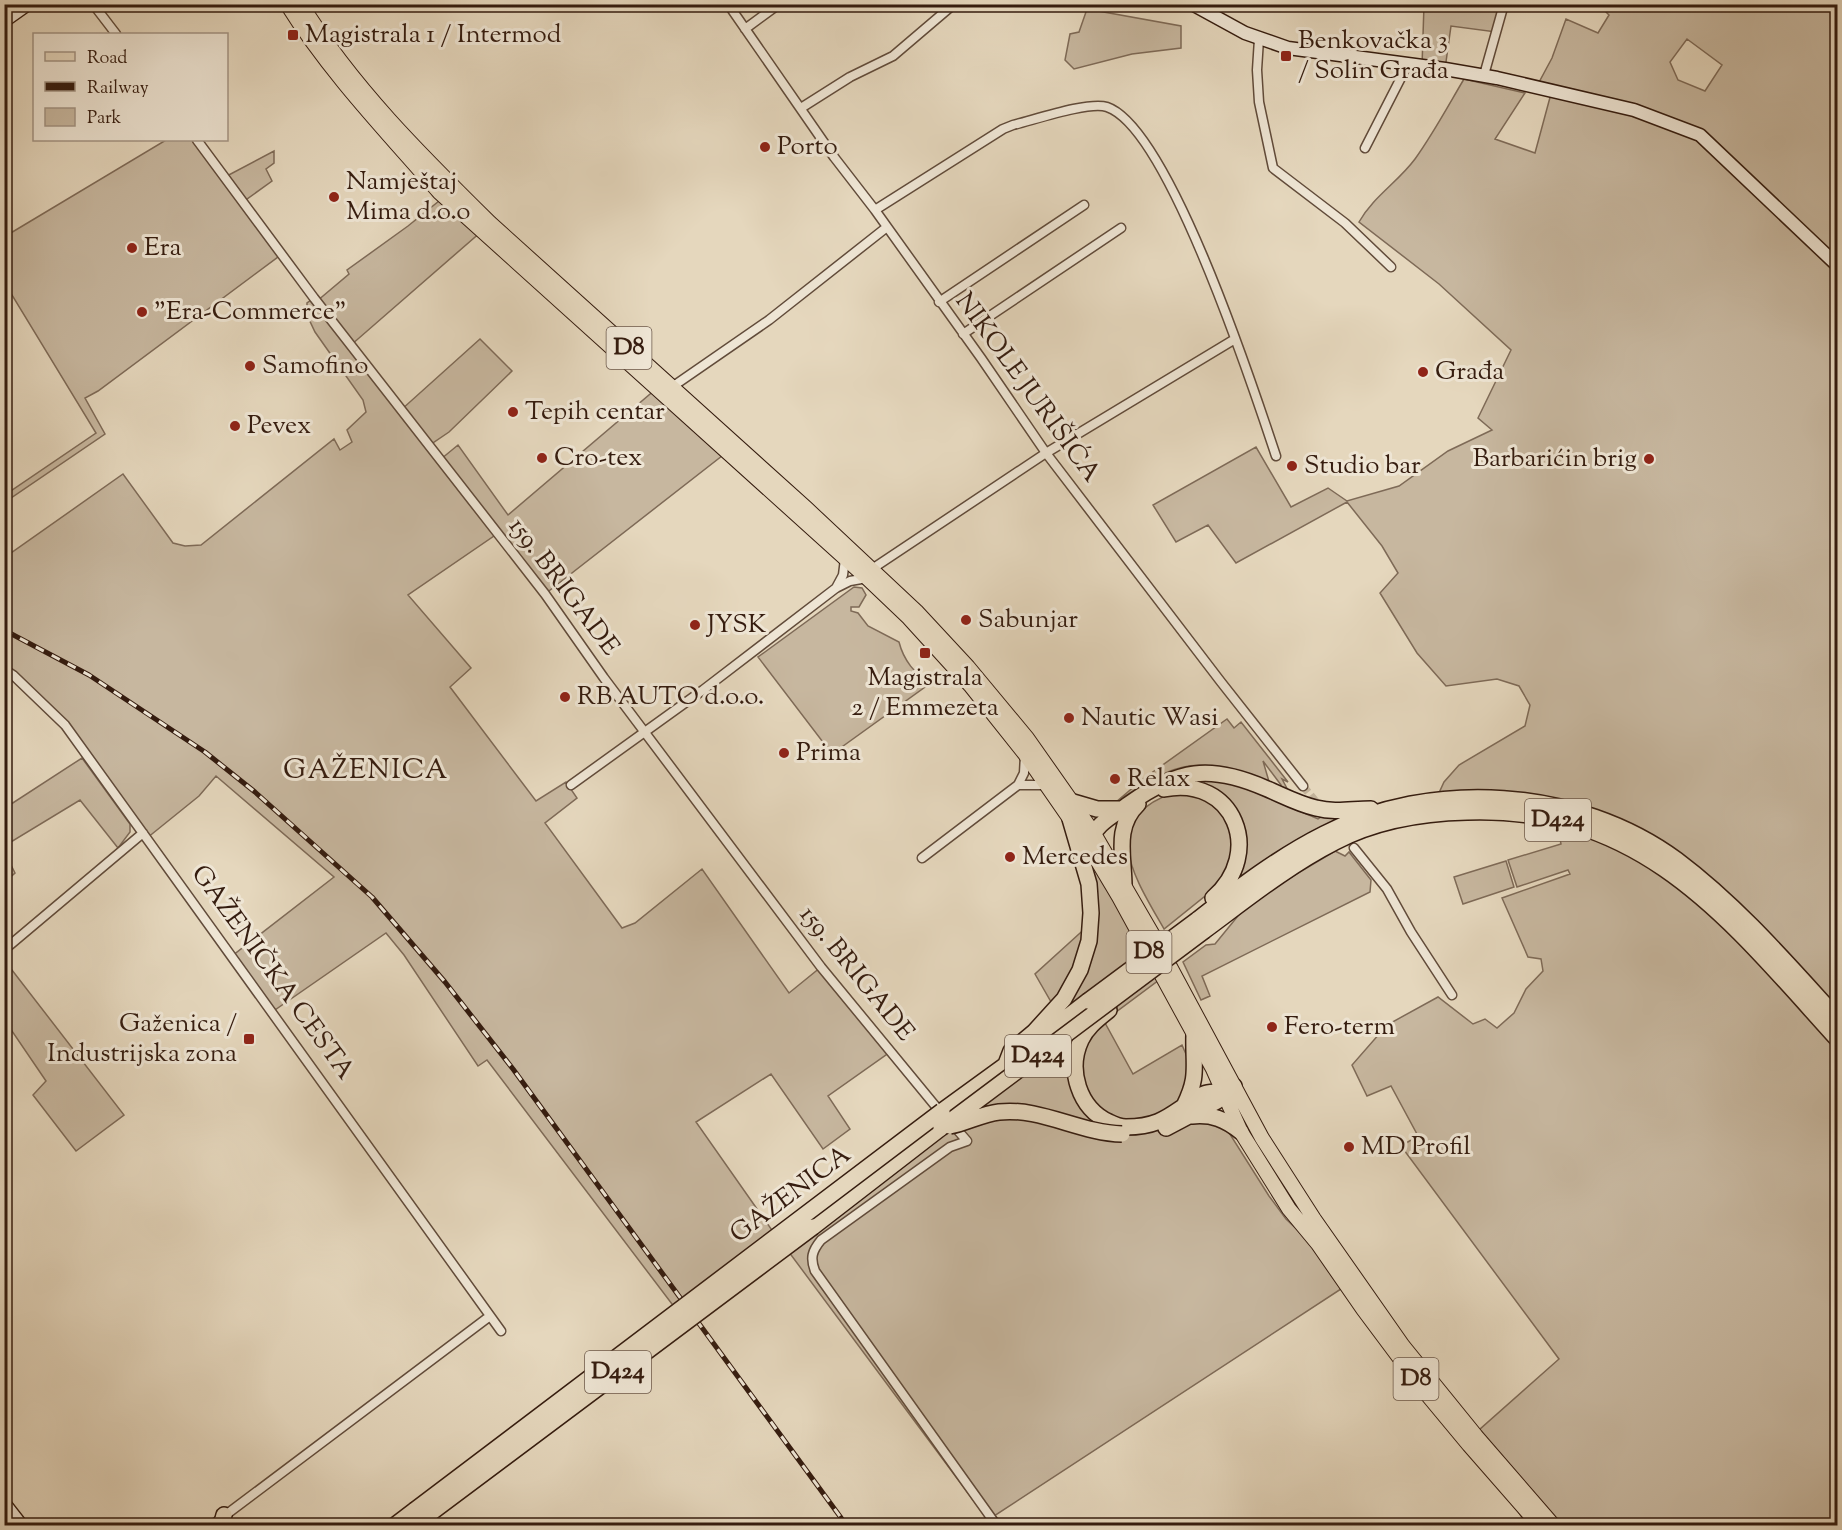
<svg xmlns="http://www.w3.org/2000/svg" width="1842" height="1530" font-family="'Sorts Mill Goudy',serif">
<rect width="100%" height="100%" fill="#e5d7bd"/>
<filter id="stains"><feTurbulence type="fractalNoise" baseFrequency=".00333" numOctaves="4"/><feColorMatrix values="0 0 0 0 .2 0 0 0 0 .09 0 0 0 0 .02 0 0 0 .5 -.17"/></filter>
<radialGradient id="worn" r=".72"><stop offset=".6" stop-color="#630" stop-opacity="0"/><stop offset="1" stop-color="#630" stop-opacity=".3"/></radialGradient>
<path fill="#c7b79f" stroke="#7e6a57" stroke-width="1.5" fill-rule="evenodd" d="M1455 4 1503 8 1496 32 1451 26 1445 69 1422 66 1424 5Z
M1657 4 1837 5V1525L1529 1526 1525 1522 1470 1438 1559 1359 1401 1146 1418 1136 1391 1086 1367 1096 1352 1065 1387 1025 1438 997 1473 1024 1485 1019 1497 1028 1514 1013 1526 989 1543 971 1541 959 1528 957 1502 898 1570 874 1568 870 1517 887 1508 860 1561 844 1555 813 1475 804 1433 806 1444 782 1459 765 1525 726 1530 705 1519 686 1497 679 1446 686 1417 653 1380 593 1398 573 1382 546 1347 502 1236 563 1208 525 1176 542 1153 505 1256 447 1291 507 1328 488 1347 501 1399 486 1448 451 1492 430 1478 418 1511 350 1439 284 1359 222C1373 197 1398 182 1415 159 1433 134 1448 106 1464 79L1525 93 1495 139 1535 153 1552 90 1537 86 1552 58 1566 19 1598 33 1609 15 1602 8 1605 5H1645L1651 10ZM1687 39 1722 65 1705 91 1678 80 1670 62Z
M1087 9 1181 26V48L1132 54 1074 69 1065 60 1070 34 1079 32Z
M166 140H197L225 177 274 151V163L266 169 272 181 243 202 282 254 98 391 85 398 105 434 5 502V495L96 433 9 290 5 293 4 237Z
M444 197 482 231 351 345 401 410 480 339 512 371 449 432 430 445 441 459 458 445 508 515 656 389 727 452 545 594 497 534 408 595 471 668 450 687 536 801 566 782 577 798 545 823 622 928 635 923 702 869 789 993 821 967 890 1052 828 1096 850 1129 823 1149 771 1074 696 1122 776 1236 1062 1021 1035 974 1090 924V901L1095 858 1167 974 1104 1021 1133 1074 1182 1045 1216 1123 1228 1131 1269 1196 1286 1219 1307 1239 1341 1289 988 1520 777 1236 675 1308 487 1060 478 1066 404 955 386 933 272 1012 232 956 334 877 216 776 199 796 147 838 65 725 5 669 4 558 123 474 173 543 185 546 201 545 334 439 340 450 352 442 347 430 366 412 363 400 315 332 307 315V303L314 298 317 301 349 274 347 270 408 226Z
M854 587 862 588 866 595 859 607H851V611L858 613 868 626 899 642C903 658 915 677 932 682L832 754 758 657Z
M1227 719 1234 728 1241 722 1288 782 1282 779 1290 794 1276 787 1281 785 1263 761 1270 785C1198 754 1181 759 1116 802L1143 779Z
M82 758 130 824V832L118 848 80 800 6 845 4 842 5 808Z
M1194 780H1227L1318 819 1321 817 1350 816C1308 832 1273 854 1237 880L1244 856 1242 828 1191 783Z
M1173 793 1190 794 1206 800 1219 811 1227 822 1234 847 1220 884 1164 929C1136 880 1095 820 1173 793Z
M4 851 15 873 5 882H4Z
M1335 851 1345 856 1349 852 1371 880 1370 892 1202 976 1210 996 1201 1000 1183 962 1206 945 1215 944 1242 911 1278 885Z
M1506 861 1514 887 1463 904 1454 877Z
M5 961 124 1115 76 1151 33 1095 46 1081 10 1028 5 1032Z"/>
<g fill="none" stroke-linecap="round" stroke-linejoin="round">
<path stroke="#c2b29a" stroke-width="8" stroke-dasharray="8 4" stroke-linecap="butt" d="M1303 786 1354 848"/>
<g stroke="#614b3a" stroke-width="11">
<path id="minor" d="M93 4 116 34
M728 4 834 157 875 210 981 358 1046 453 1221 682 1303 786
M745 29 779 4
M1259 39 1257 70 1259 102 1273 168 1345 223 1391 267
M1484 75 1504 4
M801 108 850 77 893 56 954 4
M197 140 314 298 545 594 604 678 821 967 942 1114
M1365 148 1408 64
M875 210 1003 129 1013 125C1034 120 1089 101 1107 107 1169 128 1254 390 1276 456
M939 302 1084 205
M963 334 1121 228
M672 387 769 320 887 227
M872 569 1046 453 1235 339
M836 588 843 575 845 559
M4 669 13 675 65 725 501 1331
M571 785 703 690 836 588 850 581 867 578
M1018 785H1045
M1354 848 1387 889 1411 932 1452 995
M922 858 1018 785 1024 773 1025 755
M4 950 143 833
M953 1125 967 1141 950 1147 821 1240C812 1251 810 1258 815 1271L997 1526
M211 1526 490 1316"/>
</g>
<g stroke="#351c0f" stroke-width="15">
<path id="secondary" d="M1192 4 1245 33 1288 48 1445 69 1497 78 1634 110 1700 135 1838 266
M4 21 28 4
M4 1503 22 1526"/>
</g>
<g stroke="#351c0f" stroke-width="16">
<path id="primary" d="M287 4C330 73 386 131 439 192L867 578 909 618 970 685 1025 754 1088 845 1119 897 1213 1069 1241 1132 1289 1209 1318 1244 1363 1309 1425 1392 1469 1445 1540 1526
M301 4C352 87 422 156 490 223L806 508 916 611 968 667 1027 738 1093 832 1154 937 1262 1138 1314 1219 1403 1346 1476 1436 1554 1526"/>
</g>
<g stroke="#351c0f" stroke-width="18">
<path id="trunk" d="M1164 789C1234 775 1265 853 1213 898
M1073 802 1097 809H1122
M1088 845C1096 823 1111 817 1129 804 1178 769 1210 764 1265 788 1282 795 1298 804 1316 808 1336 813 1351 809 1371 809
M1124 886C1124 857 1114 827 1138 804
M1197 920C1237 889 1278 857 1324 834 1431 778 1578 787 1677 860 1737 905 1787 963 1838 1019
M1204 931C1246 900 1288 866 1335 842 1375 821 1422 813 1467 812 1644 806 1730 921 1838 1040
M1109 1010C1098 1019 1087 1027 1081 1040 1067 1070 1079 1108 1109 1122 1115 1125 1120 1127 1126 1127 1166 1127 1173 1110 1204 1094 1210 1091 1215 1093 1222 1092 1226 1091 1230 1088 1234 1086
M1036 1041 1088 1001
M1006 1064 1011 1051 1034 1032 1064 999 1080 970 1089 941 1091 913 1089 884 1070 819
M1184 1106C1199 1076 1193 1067 1194 1035
M942 1111 1015 1058
M1192 1116C1212 1114 1225 1119 1241 1132
M1166 1128 1217 1101 1222 1092
M813 1227 941 1128
M221 1526 224 1515
M394 1526 415 1510"/>
</g>
<use href="#minor" stroke="#eee5d4" stroke-width="8"/>
<use href="#secondary" stroke="#eee5d4" stroke-width="12"/>
<use href="#primary" stroke="#e5d7bd" stroke-width="14"/>
<use href="#trunk" stroke="#e5d7bd" stroke-width="15"/>
<g stroke="#351c0f" stroke-width="5">
<path id="rail" d="M4 630 89 675 205 752 255 792 372 897 445 982 513 1069 847 1526"/>
</g>
<use href="#rail" stroke="#eee5d4" stroke-width="3" stroke-dasharray="9" stroke-linecap="butt"/>
<g stroke="#351c0f" stroke-width="18" stroke-linecap="butt">
<path id="trunk-bridge" d="M1088 1001 1197 920
M950 1126C966 1123 982 1114 999 1112 1040 1107 1080 1133 1122 1134
M941 1128 1204 931
M415 1510 942 1111
M424 1518 813 1227"/>
</g>
<use href="#trunk-bridge" stroke="#e5d7bd" stroke-width="15"/>
</g>
<g fill="#8f2418" stroke="#eee5d4" stroke-width="2">
<rect x="287" y="29" width="12" height="12" rx="3"/>
<rect x="1280" y="50" width="12" height="12" rx="3"/>
<circle cx="765" cy="147" r="6"/>
<circle cx="334" cy="197" r="6"/>
<circle cx="132" cy="248" r="6"/>
<circle cx="142" cy="312" r="6"/>
<circle cx="250" cy="366" r="6"/>
<circle cx="1423" cy="372" r="6"/>
<circle cx="513" cy="412" r="6"/>
<circle cx="235" cy="426" r="6"/>
<circle cx="542" cy="458" r="6"/>
<circle cx="1649" cy="459" r="6"/>
<circle cx="1292" cy="466" r="6"/>
<circle cx="966" cy="620" r="6"/>
<circle cx="695" cy="625" r="6"/>
<rect x="919" y="647" width="12" height="12" rx="3"/>
<circle cx="565" cy="697" r="6"/>
<circle cx="1069" cy="718" r="6"/>
<circle cx="784" cy="753" r="6"/>
<circle cx="1115" cy="779" r="6"/>
<circle cx="1010" cy="857" r="6"/>
<circle cx="1272" cy="1027" r="6"/>
<rect x="243" y="1033" width="12" height="12" rx="3"/>
<circle cx="1349" cy="1147" r="6"/>
</g>
<g text-anchor="middle" dominant-baseline="central" stroke-width="6" stroke-linejoin="round" paint-order="stroke">
<g fill="#eee5d4" stroke="#6c584a" stroke-width="1.5">
<rect x="606.5" y="327" width="45" height="42" rx="4.5"/>
<rect x="1525" y="799" width="66" height="42" rx="4.5"/>
<rect x="1126.5" y="931" width="45" height="42" rx="4.5"/>
<rect x="1005" y="1035" width="66" height="42" rx="4.5"/>
<rect x="585" y="1351" width="66" height="42" rx="4.5"/>
<rect x="1393.5" y="1358" width="45" height="42" rx="4.5"/>
</g>
<g font-size="24" font-weight="bold" fill="#351c0f">
<text x="629" y="348">D8</text>
<text x="1558" y="820">D424</text>
<text x="1149" y="952">D8</text>
<text x="1038" y="1056">D424</text>
<text x="618" y="1372">D424</text>
<text x="1416" y="1379">D8</text>
</g>
<g font-size="26" fill="#351c0f" stroke="#eee5d4" text-anchor="start">
<text x="305" y="35">Magistrala 1 / Intermod</text>
<text x="1298" y="41">Benkovačka 3<tspan x="1298" dy="30">/ Solin Građa</tspan></text>
<text x="777" y="147">Porto</text>
<text x="346" y="182">Namještaj<tspan x="346" dy="30">Mima d.o.o</tspan></text>
<text x="144" y="248">Era</text>
<text x="154" y="312">"Era-Commerce"</text>
<text x="262" y="366">Samofino</text>
<text x="1435" y="372">Građa</text>
<text x="525" y="412">Tepih centar</text>
<text x="247" y="426">Pevex</text>
<text x="554" y="458">Cro-tex</text>
<text x="1637" y="459" text-anchor="end">Barbarićin brig</text>
<text x="1304" y="466">Studio bar</text>
<text x="978" y="620">Sabunjar</text>
<text x="707" y="625">JYSK</text>
<text x="925" y="678" text-anchor="middle">Magistrala<tspan x="925" dy="30">2 / Emmezeta</tspan></text>
<text x="577" y="697">RB AUTO d.o.o.</text>
<text x="1081" y="718">Nautic Wasi</text>
<text x="796" y="753">Prima</text>
<text x="1127" y="779">Relax</text>
<text x="1022" y="857">Mercedes</text>
<text x="237" y="1024" text-anchor="end">Gaženica /<tspan x="237" dy="30">Industrijska zona</tspan></text>
<text x="1284" y="1027">Fero-term</text>
<text x="1361" y="1147">MD Profil</text>
</g>
<g font-size="26" fill="#351c0f" stroke="#eee5d4">
<text transform="translate(1027 388) rotate(54)">NIKOLE JURIŠIĆA</text>
<text transform="translate(563 587) rotate(53)">159. BRIGADE</text>
<text transform="translate(272 973) rotate(54)">GAŽENIČKA CESTA</text>
<text transform="translate(856 974) rotate(51)">159. BRIGADE</text>
<text transform="translate(791 1195) rotate(-37)">GAŽENICA</text>
</g>
<g font-size="28" letter-spacing="1.5" fill="#351c0f" stroke="#eee5d4">
<text x="366" y="771">GAŽENICA</text>
</g>
</g>
<rect width="1842" height="1530" fill="none" stroke="#e5d7bd" stroke-width="24"/>
<rect x="6" y="6" width="1830" height="1518" fill="none" stroke="#351c0f" stroke-width="3"/>
<rect x="12" y="12" width="1818" height="1506" fill="none" stroke="#351c0f" stroke-width="1.5"/>
<rect x="33" y="33" width="195" height="108" fill="#eee5d4" stroke="#a49585" stroke-width="1.5"/>
<rect x="45" y="52" width="30" height="9" fill="#e5d7bd" stroke="#a49585" stroke-width="1.5"/>
<text x="87" y="63" font-size="18" fill="#351c0f">Road</text>
<rect x="45" y="82" width="30" height="9" fill="#351c0f" stroke="#a49585" stroke-width="1.5"/>
<text x="87" y="93" font-size="18" fill="#351c0f">Railway</text>
<rect x="45" y="108" width="30" height="18" fill="#c7b79f" stroke="#a49585" stroke-width="1.5"/>
<text x="87" y="123" font-size="18" fill="#351c0f">Park</text>
<rect width="100%" height="100%" filter="url(#stains)"/>
<rect width="100%" height="100%" fill="url(#worn)"/>
</svg>
